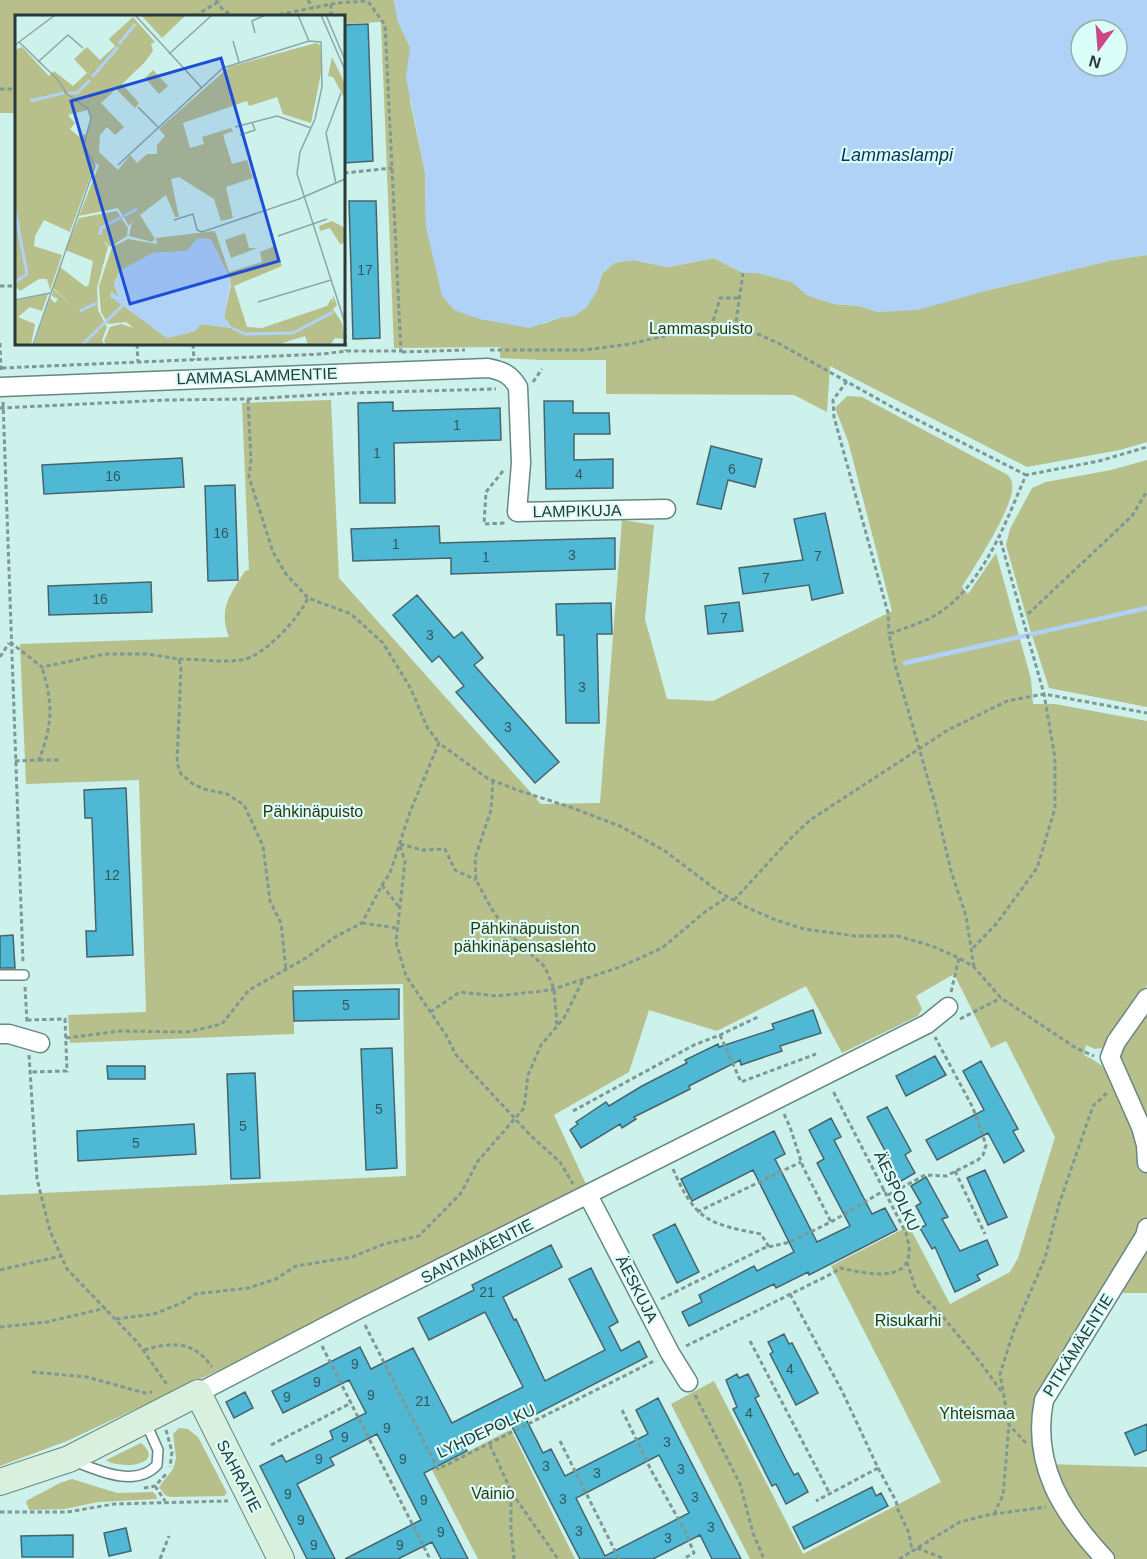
<svg xmlns="http://www.w3.org/2000/svg" width="1147" height="1559" font-family="Arial,sans-serif">
<rect width="100%" height="100%" fill="#cdf1eb"/>
<path fill="#b7bf8a" d="M0 0H394L398 22 410 47V101L425 172 426 227 543 324 562 317 574 316 597 291 602 274 614 263 633 260 668 267 714 258 743 273H758L792 282 807 295 834 304 860 306 878 312 989 290 1112 260 1147 255V442L1120 450 1027 467 830 366 827 412 794 395 606 394V360H542L500 358V347L394 348 381 22 344 24V16H16V113H0Z
M847 396 862 397 1008 475C1009 477 1012 480 1012 483 1017 503 974 567 962 587L968 594 996 553 1031 679 1033 704H1055L1147 721V985L1102 1048 1095 1049 1086 1045 1084 1055C1106 1065 1111 1075 1123 1095L1131 1083 1120 1064 1122 1047 1147 1013V1293H1110L1044 1400 1045 1464 1147 1467V1559H750L671 1404 714 1381 803 1554 941 1482 831 1266 909 1226 950 1304 1010 1272 1018 1258 1055 1137 1006 1041 991 1048 954 974 916 996 922 1009 918 1016 842 1053 806 986 717 1031 649 1010 629 1072 554 1115 586 1184 326 1320 67 1441 0 1466V1195L406 1176 403 984 294 986V1034L70 1043 68 1015 146 1012 139 780 26 784 20 644 229 637C218 608 230 595 245 571L249 570 242 403 331 400 339 578 541 804 600 803 622 520 654 525 645 619 667 699 713 701 892 611 848 441 835 408Z
M1147 460V707L1049 688 1029 626 1006 545 1010 529 1032 488 1046 482 1111 470Z
M179 1428 188 1429 198 1437 227 1493 224 1496 170 1497 165 1495 159 1487 173 1469 176 1458 173 1434Z
M510 1430 515 1438 575 1559H478L432 1470Z
M141 1443C167 1465 120 1470 106 1460Z
M72 1479 117 1493 153 1492 156 1495 157 1499 98 1502 65 1509 29 1510 26 1501 60 1483Z"/>
<path fill="#b1d2f7" fill-rule="evenodd" d="M394 0H1147V255L1112 260 989 290 918 310 878 312 860 306 834 304 807 295 792 282 758 273H743L714 258 668 267 633 260 614 263 602 274 597 291 586 308 574 316 562 317 529 328 479 319 454 310 442 296 426 227 425 172 406 78 410 47 398 22ZM1081 30H1117V66H1081Z"/>
<g fill="none" stroke-linecap="round" stroke-linejoin="round">
<path stroke="#b1d2f7" stroke-width="4.5" d="M905 663 1147 608"/>
</g>
<path fill="#4eb8d5" stroke="#47646d" stroke-width="1.5" fill-rule="evenodd" d="M368 24 373 161 344 163V25Z
M349 201H376L380 338 353 339Z
M544 401H573V413H609L610 434H574V460L613 459V488L546 489Z
M393 402V411L500 408 501 440 394 443 395 503H360L358 403Z
M711 446 762 459 755 487 728 480 721 509 697 504Z
M182 458 184 487 44 494 42 465Z
M235 485 238 580 208 581 205 486Z
M825 513 843 593 812 600 809 585 743 594 739 568 803 560 794 519Z
M439 526 440 543 615 538V569L451 574V558L353 561 351 529Z
M151 582 152 612 49 615 48 586Z
M417 595 454 638 462 632 483 658 474 665 559 762 535 783 456 692 464 686 439 656 432 662 393 615Z
M739 602 743 631 708 634 705 606Z
M611 603 612 634H597L599 723H566L564 635H557L556 604Z
M126 788 133 955 87 957 86 931H96L92 818H85L84 790Z
M13 935 15 968H0V936Z
M399 989V1019L294 1021 293 991Z
M813 1010 821 1033 780 1046 782 1051 741 1065 740 1060 689 1086 690 1089 634 1117 636 1119 622 1128 620 1124 581 1148 570 1130 578 1124 576 1122 606 1102 609 1106 642 1086 687 1063 685 1060 718 1044 719 1047 774 1029 772 1024Z
M392 1048 397 1168 366 1170 361 1049Z
M935 1056 946 1075 906 1096 896 1076Z
M981 1061 1018 1129 1013 1131 1024 1151 1004 1163 988 1133 937 1160 926 1140 984 1110 963 1071Z
M107 1066H145V1079H108Z
M255 1073 260 1178 231 1179 227 1074Z
M887 1107 911 1151 905 1155 915 1173 896 1184 883 1161 889 1158 867 1117Z
M831 1118 841 1137 834 1140 872 1214 885 1208 897 1230 809 1275 808 1272 776 1288 774 1284 689 1326 682 1312 702 1302 699 1295 754 1266 757 1271 794 1252 753 1170 692 1201 681 1179 774 1131 785 1154 775 1159 817 1242 850 1226 817 1163 824 1159 809 1130Z
M194 1124 196 1154 78 1161 77 1131Z
M985 1170 1007 1217 988 1225 967 1178Z
M926 1177 948 1217 942 1219 960 1251 987 1240 998 1265 977 1275 980 1280 955 1292 935 1247 932 1249 920 1228 926 1225 916 1206 921 1203 911 1186Z
M675 1224 699 1272 677 1283 653 1235Z
M551 1245 562 1267 503 1297 514 1320 516 1319 545 1381 605 1350 569 1279 591 1268 618 1322 609 1327 621 1351 639 1341 647 1357 526 1419 543 1453 551 1449 565 1476 648 1434 636 1410 658 1398 741 1559H712L700 1535 653 1559H580L509 1421 464 1445 467 1451 424 1473 468 1559H441L432 1542 398 1559H345L421 1520 377 1434 330 1458 334 1465 297 1484 335 1559H307L260 1466 282 1455 286 1462 333 1439 330 1431 366 1413 349 1380 283 1413 272 1391 360 1347 371 1369 413 1348 452 1423 501 1398 523 1387 485 1312 429 1340 418 1318 474 1290 472 1285ZM659 1455 689 1513 605 1556 576 1498Z
M784 1334 789 1344 792 1343 818 1393 796 1405 770 1354 773 1352 768 1342Z
M737 1374 739 1378 748 1374 759 1396 755 1398 784 1456 794 1475 798 1473 808 1492 786 1504 776 1484 772 1486 733 1409 737 1407 726 1380Z
M245 1392 253 1408 234 1418 226 1402Z
M1147 1424V1450L1135 1455 1125 1433Z
M872 1487 876 1496 881 1493 888 1506 804 1549 793 1527Z
M126 1528 131 1551 109 1556 104 1533Z
M73 1535V1557H22L21 1536Z"/>
<g fill="none" stroke-linecap="round" stroke-linejoin="round">
<g stroke="#668782" stroke-width="12">
<path id="lane" d="M0 975H24
M74 1461C99 1471 136 1488 157 1465L158 1450 145 1421"/>
</g>
<g stroke="#668782" stroke-width="21">
<path id="street" d="M0 387 488 368C503 371 510 374 518 387L521 463 517 512 666 509
M1147 998 1116 1042 1110 1057 1141 1127 1146 1145 1147 1163
M0 1034H9L40 1043
M588 1195 670 1353 688 1382
M198 1393 357 1310 927 1024 948 1007
M1105 1559C1063 1514 1031 1465 1044 1400L1145 1236 1147 1228"/>
</g>
<g stroke="#668782" stroke-width="28">
<path id="secondary" d="M0 1482 69 1459 198 1393 281 1559"/>
</g>
<path stroke="#7f9894" stroke-width="3" stroke-dasharray="4.5 3" stroke-linecap="butt" d="M216 0 223 10 234 16
M308 0 313 8
M331 4V16
M195 16 221 0
M272 16 337 3 367 1
M0 89H16
M344 173 392 168
M0 286H16
M344 297 346 351
M711 328 720 298H740
M735 329 743 273
M0 343 1 371
M137 344 138 362
M193 344 194 360
M490 350H585L630 344 690 330 728 327 755 333 778 343 892 407 1026 475
M402 352 465 350
M2 368 323 354 346 351H401L385 25 367 0
M847 381 833 400 834 417 888 613 889 634
M533 382 542 369
M248 399 251 460 249 477 273 552 286 574 308 598 351 614 383 643 411 689 427 727 439 743
M3 402 23 962
M0 408 167 400 248 399 349 393 496 389
M503 471 486 492 484 524 505 523
M1028 614 1132 516 1147 491
M10 642 42 667 105 654H147L179 659 181 668 177 763 181 774 193 784 204 789 227 794 244 805 263 846 270 901 281 923 286 970
M0 657 9 643
M179 659C199 659 221 663 241 660 265 656 298 619 308 598
M39 760H59
M15 761 39 760C53 723 53 704 42 667
M493 780 491 810 475 858 476 880 491 908 508 933 545 967 554 989 557 1026
M400 844 422 850 445 849 455 870 476 880
M400 846 405 861 396 942 406 976 446 1035 456 1055 531 1136 560 1162 573 1184
M382 885 399 907
M734 900 791 838 810 820 948 730 1007 701 1044 694 1147 713
M362 923 397 928
M973 948 997 923 1037 868 1055 808V758L1044 694 999 535
M974 967 966 916 951 871 936 807 896 668 889 634C905 628 925 622 939 613 985 582 1005 523 1026 475L1099 461 1147 447
M25 987 27 1022
M951 992 959 958
M430 1012 460 992 497 996 551 990 620 967 662 948 706 911 728 897
M960 1019 1001 998
M27 1020 65 1019 67 1071 30 1072
M720 1035 741 1082 816 1054
M66 1038 121 1031 188 1032 222 1024 249 990 306 958 335 937 362 923 382 885 390 873 410 812 439 743 487 778 517 790 573 808 622 827 665 851 719 892 746 907 776 920 804 929 855 936H898L932 946 959 958 974 967 1001 998 1076 1048 1094 1056
M29 1055 37 1179 50 1231 67 1269 138 1343 168 1386
M573 1111 694 1045 720 1035 760 1016
M784 1114 790 1127 803 1167 831 1222
M673 1169C695 1220 708 1224 761 1234L769 1247
M955 1171 985 1234
M888 1195 925 1175 946 1176 978 1160 983 1155 986 1145 973 1108 935 1037
M697 1212 801 1162
M907 1262 916 1290 939 1312 980 1362 1004 1395
M0 1270 61 1256
M790 1294 842 1391 878 1468 816 1501
M661 1299 764 1248 790 1242 831 1222 885 1190
M116 1319 154 1314 182 1303 195 1294 248 1288 276 1279 296 1266 352 1257 384 1244 419 1236 461 1193 478 1161 524 1108 528 1075 541 1045 564 1018 583 980
M365 1325 438 1469 656 1360
M0 1327 47 1322 106 1308
M750 1341 830 1494
M322 1346 430 1559
M686 1346 833 1273 840 1268C860 1272 908 1285 909 1252 910 1246 907 1239 906 1233L833 1091
M144 1350C172 1342 193 1340 212 1367
M32 1372 87 1377 145 1393 152 1392
M695 1395 740 1484 753 1533 764 1559
M622 1410 651 1470 685 1531 694 1553 683 1559
M166 1430 172 1452 170 1467
M560 1441 619 1559
M1026 1443 1009 1425 1000 1374 1014 1330 1045 1258 1059 1204 1093 1106 1108 1092
M271 1445 351 1403
M490 1445 512 1493 558 1559
M878 1468 896 1501 898 1510 909 1533 912 1551
M155 1486 165 1501
M144 1488 155 1486 167 1473
M511 1495V1530L514 1559
M0 1512H67L114 1504 228 1501
M994 1514 1003 1495 1009 1425
M917 1548 945 1559
M160 1559 169 1536
M899 1559 960 1522 987 1515 1046 1507"/>
<use href="#lane" stroke="#fff" stroke-width="9"/>
<use href="#street" stroke="#fff" stroke-width="18"/>
<use href="#secondary" stroke="#d8f0dd" stroke-width="26"/>
</g>
<g text-anchor="middle" dominant-baseline="central" stroke-width="4.5" stroke-linejoin="round" paint-order="stroke">
<g font-size="14" fill="#33585e">
<text x="365" y="270">17</text>
<text x="457" y="425">1</text>
<text x="377" y="453">1</text>
<text x="732" y="469">6</text>
<text x="579" y="474">4</text>
<text x="113" y="476">16</text>
<text x="221" y="533">16</text>
<text x="396" y="544">1</text>
<text x="572" y="555">3</text>
<text x="818" y="556">7</text>
<text x="486" y="557">1</text>
<text x="766" y="578">7</text>
<text x="100" y="599">16</text>
<text x="724" y="618">7</text>
<text x="430" y="635">3</text>
<text x="582" y="687">3</text>
<text x="508" y="727">3</text>
<text x="112" y="875">12</text>
<text x="346" y="1005">5</text>
<text x="379" y="1109">5</text>
<text x="243" y="1126">5</text>
<text x="136" y="1143">5</text>
<text x="487" y="1292">21</text>
<text x="355" y="1364">9</text>
<text x="790" y="1369">4</text>
<text x="317" y="1382">9</text>
<text x="371" y="1395">9</text>
<text x="287" y="1397">9</text>
<text x="423" y="1401">21</text>
<text x="749" y="1413">4</text>
<text x="387" y="1428">9</text>
<text x="345" y="1437">9</text>
<text x="667" y="1442">3</text>
<text x="319" y="1459">9</text>
<text x="403" y="1459">9</text>
<text x="546" y="1466">3</text>
<text x="681" y="1469">3</text>
<text x="597" y="1473">3</text>
<text x="288" y="1494">9</text>
<text x="695" y="1497">3</text>
<text x="563" y="1499">3</text>
<text x="424" y="1500">9</text>
<text x="301" y="1520">9</text>
<text x="711" y="1527">3</text>
<text x="579" y="1531">3</text>
<text x="441" y="1532">9</text>
<text x="668" y="1538">3</text>
<text x="314" y="1545">9</text>
<text x="400" y="1545">9</text>
</g>
<g font-size="16" fill="#303512" stroke="#dafef8">
<text x="701" y="328">Lammaspuisto</text>
<text x="313" y="811">Pähkinäpuisto</text>
<text x="525" y="928">Pähkinäpuiston<tspan x="525" dy="18">pähkinäpensaslehto</tspan></text>
<text x="908" y="1320">Risukarhi</text>
<text x="977" y="1413">Yhteismaa</text>
<text x="493" y="1493">Vainio</text>
</g>
<g font-size="16" fill="#2a3836" stroke="#dafef8">
<text transform="translate(257 376) rotate(-2)">LAMMASLAMMENTIE</text>
<text transform="translate(577 511) rotate(-1)">LAMPIKUJA</text>
<text transform="translate(897 1191) rotate(65)">ÄESPOLKU</text>
<text transform="translate(477 1251) rotate(-27)">SANTAMÄENTIE</text>
<text transform="translate(637 1289) rotate(63)">ÄESKUJA</text>
<text transform="translate(1078 1345) rotate(-58)">PITKÄMÄENTIE</text>
<text transform="translate(486 1431) rotate(-25)">LYHDEPOLKU</text>
<text transform="translate(239 1476) rotate(63)">SAHRATIE</text>
</g>
<g font-size="18" font-style="italic" fill="#0b3057" stroke="#dafef8">
<text x="897" y="155">Lammaslampi</text>
</g>
</g>
<g transform="translate(15 15)">
<rect width="330" height="330" fill="#cdf1eb"/>
<path d="M126 0H171L147 23ZM118 2 140 27 136 29 138 36 129 48 107 69 124 88 120 93 101 74 86 88 109 112 100 120 92 112 85 120 84 137 103 155 115 140 122 148 132 139H142V130L150 121 144 114 214 52 301 28 305 30 307 53 296 108 268 99 262 82 234 91 232 86 168 108 175 133 189 129 187 122 216 113 218 116 208 120 217 149 232 145 238 163 211 172 218 203 206 206 199 184 164 162 156 164 164 202H160L151 180 125 200 140 224 137 227 114 221 117 206 114 211 103 193 64 201 84 150 80 148 55 217 29 205 20 221 19 231 47 240 35 275 32 264H24L5 276 0 271V35L7 32 34 61 39 56 58 71 72 58 59 44 72 32 85 45 100 31 94 24ZM73 95 76 103 71 119 63 121 55 114 60 108 53 100ZM317 42 330 69V84L318 62 313 61ZM138 55 153 71 144 79 130 63ZM102 196 113 213 112 221 95 232 88 225 93 232 82 273 83 295 92 312 87 325 89 330H19L35 283 40 288 43 284 37 281 38 274 63 296 38 273 45 252 71 272 74 269 78 246 50 235 64 203ZM317 206 330 213V228L325 229 315 213 305 216 304 211ZM200 216 214 257 247 247 245 237 260 231 267 251 219 271 232 312 247 313 312 291 317 283 318 289V280L322 290 318 294 327 308 330 324 320 323 315 330H293L290 321 261 330H91L89 326 95 312 106 309 119 313 111 307 93 309 86 297 84 271 97 232 113 224 142 229 141 223ZM183 223 200 233 216 270 209 302 217 313 186 309 180 316 152 323 95 281 97 277 104 283 99 268 105 256 138 238 172 236ZM230 218 234 233H242L216 243 210 225ZM33 279 27 296 15 292 3 302 20 309 16 330H0V286Z" fill="#b7bf8a" fill-rule="evenodd"/>
<path d="M183 223 196 224 216 265 209 302 217 313 186 309 180 316 152 323 95 281 97 277 104 283 99 269 104 256 138 238 172 236Z" fill="#b1d2f7"/>
<path fill="none" stroke="#b1d2f7" stroke-width="3" d="M104 29 120 9M77 62 103 32M53 78H62L75 65M15 86 49 78M0 195 12 259 0 267M85 220 86 213 122 194M65 296 82 288M217 313 230 319 278 318 318 297M67 330 109 289"/>
<path fill="none" stroke="#8ca7a3" stroke-width="1.5" d="M120 0 186 72M283 0 294 26M306 0 330 55M311 0 330 45M240 18 237 6 250 0M218 26 224 47M4 27 43 65 52 79 73 94 76 103 69 130 80 151 18 330M0 30 40 0M154 39 197 0M23 47 53 20 68 33M123 92 143 112M220 112 262 101 296 113M225 120 240 115 237 107M103 150 208 53 294 26 306 27 307 72 300 104 285 137 282 159 330 308M321 169 311 118 326 78M159 205 178 199 182 215 187 217 284 184 330 164M263 221 312 204M0 285 35 278M243 287 316 265"/>
<path fill="#1d4ed8" fill-opacity="0.15" stroke="#1d4ed8" stroke-width="3" d="M206 43 264 246 115 289 56 86Z"/>
<rect width="330" height="330" fill="none" stroke="#2a3836" stroke-width="3"/>
</g>
<g transform="translate(1099 48) rotate(196)"><circle r="28" fill="#dafef8" stroke="#94afaa" stroke-width="1.5"/>
<path d="M0-4.5L10 22L0 15L-10 22Z" fill="#cd4685"/>
<text y="-9" font-size="16" font-weight="bold" text-anchor="middle" fill="#2a3836">N</text>
</g>
</svg>
